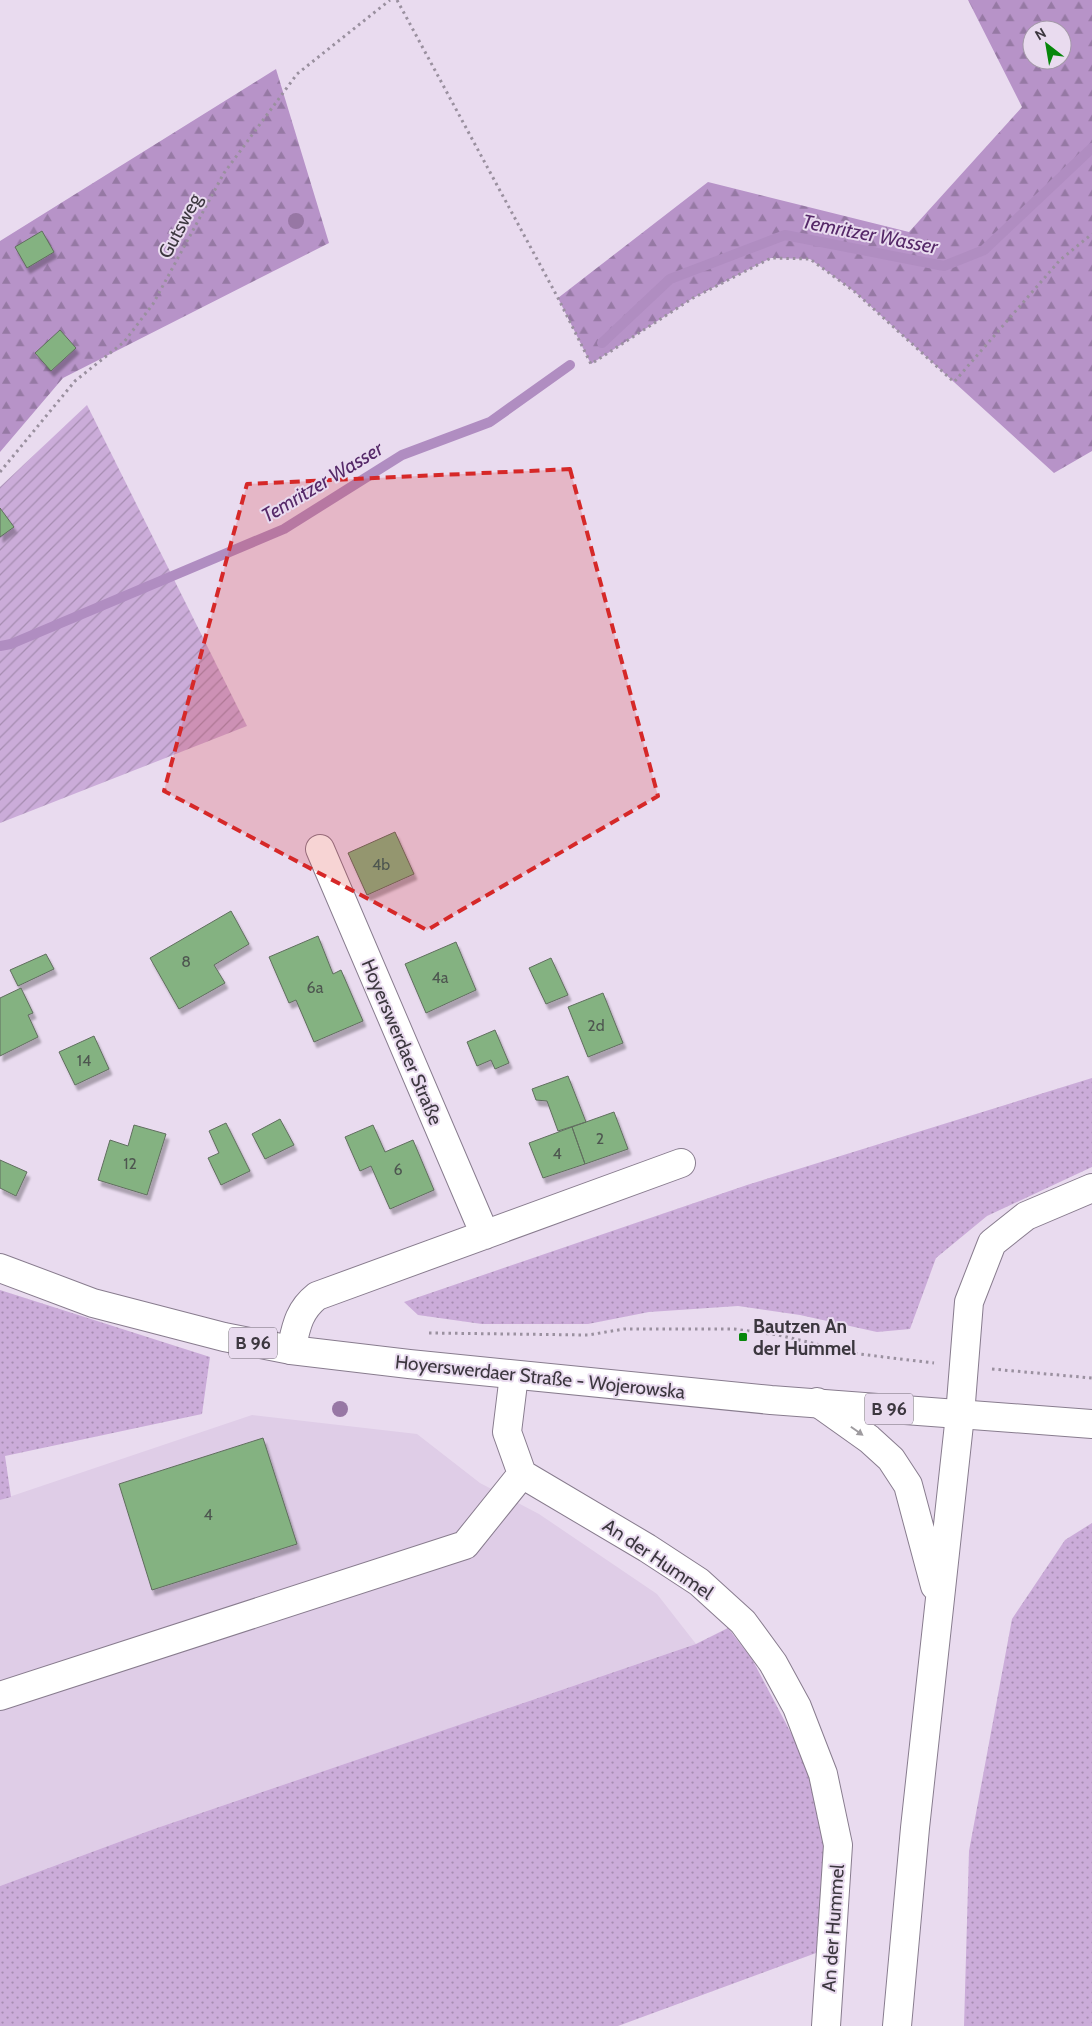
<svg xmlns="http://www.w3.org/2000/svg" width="1092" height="2026" font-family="Cabin,sans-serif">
<defs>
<pattern id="grass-dots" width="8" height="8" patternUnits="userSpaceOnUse" patternTransform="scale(1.25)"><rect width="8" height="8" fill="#cbacd9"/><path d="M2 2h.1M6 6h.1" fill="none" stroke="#a68db1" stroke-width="1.8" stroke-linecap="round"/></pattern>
<pattern id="forest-firs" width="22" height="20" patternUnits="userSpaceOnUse" patternTransform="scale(1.25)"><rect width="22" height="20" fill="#b793c8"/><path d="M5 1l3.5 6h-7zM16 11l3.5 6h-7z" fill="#9679a4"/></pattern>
<pattern id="garden-furrows" width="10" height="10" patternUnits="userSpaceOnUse" patternTransform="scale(1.25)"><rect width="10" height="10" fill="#cbacd9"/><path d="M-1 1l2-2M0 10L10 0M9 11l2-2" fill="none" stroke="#a68db1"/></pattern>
<filter id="shadow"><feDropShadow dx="3" dy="5.5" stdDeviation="1" flood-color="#0004"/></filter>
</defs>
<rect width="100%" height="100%" fill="#e9dbef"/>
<path fill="#dfcde7" d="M252 1415 417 1434 480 1483 539 1514 657 1594 696 1644 154 1829 0 1886V1500Z"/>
<path fill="url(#grass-dots)" d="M1092 1078V1167L987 1216 936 1258 910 1329 877 1332 800 1315 738 1306 649 1312 588 1324H482L418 1315 404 1302 747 1185Z
M0 1290 210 1357 202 1414 5 1456 11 1497 0 1500Z
M1092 1523V2026H964L969 1851 1012 1619 1065 1540Z
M728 1628 752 1659 811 1771 827 1837 816 1953 618 2026H0V1886L154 1829 696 1644Z"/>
<path fill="url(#forest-firs)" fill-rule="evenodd" d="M968 0H1092V451L1054 473 855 292 810 259 771 258 693 298 591 364 558 298 708 182 909 232 1022 107ZM1032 30H1062V60H1032Z
M276 69 329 243 63 378 0 452V241Z"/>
<path fill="url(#garden-furrows)" d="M87 405 247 726 0 823V487Z"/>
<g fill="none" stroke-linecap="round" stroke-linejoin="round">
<path stroke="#b08dc1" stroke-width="10" d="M602 343 670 279 785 235 944 266 984 250 1092 148
M0 646 11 644 284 529 402 455 490 422 570 365"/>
</g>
<path fill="#84b281" stroke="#606e5e" filter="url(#shadow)" d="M42 231 54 252 27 268 15 247Z
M60 330 76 348 51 371 35 353Z
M0 508 14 527 0 537Z
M395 832 414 874 367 895 348 853Z
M231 911 249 944 214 965 225 983 179 1009 150 958Z
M318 936 333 974 341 970 363 1021 314 1042 296 1000 289 1003 269 957Z
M456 942 476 990 426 1013 405 964Z
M46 954 54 969 18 986 10 970Z
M551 958 568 995 546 1004 529 968Z
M21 988 33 1013 28 1015 38 1037 0 1056V998Z
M603 993 623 1043 588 1057 568 1007Z
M495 1030 509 1063 495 1069 491 1060 477 1066 467 1042Z
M94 1036 109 1069 75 1085 59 1052Z
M568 1076 586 1122 558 1131 547 1101 536 1100 532 1089Z
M614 1112 628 1149 585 1164 572 1127Z
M280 1119 294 1145 265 1159 252 1134Z
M226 1123 250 1171 221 1185 208 1158 219 1153 209 1131Z
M134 1125 166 1134 147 1195 98 1180 110 1140 128 1146Z
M373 1125 385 1152 413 1140 434 1190 390 1209 371 1166 360 1171 345 1137Z
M572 1127 585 1164 543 1178 529 1143Z
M0 1160 27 1172 16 1196 0 1188Z
M263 1438 297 1544 152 1590 119 1484Z"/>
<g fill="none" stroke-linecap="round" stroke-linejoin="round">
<g stroke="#887c8e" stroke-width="30">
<path id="minor" d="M320 849 485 1235
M291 1350C296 1328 298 1311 317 1296L681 1163
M514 1375 507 1432 522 1474 647 1548 699 1582 743 1622 773 1663 797 1707 823 1774 838 1845 826 2026
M960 1415 969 1302 992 1243 1026 1216 1092 1188
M0 1696 465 1545 522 1474"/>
</g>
<g stroke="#887c8e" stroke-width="30">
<path id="major" d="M0 1268 93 1303 224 1337 291 1350 409 1364 771 1400 1092 1424"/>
</g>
<g stroke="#887c8e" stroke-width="30">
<path id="highway" d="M817 1402 869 1439 891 1459 908 1485 935 1586
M897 2026 915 1828 960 1415"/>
</g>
<path stroke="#9a909f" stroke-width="3" stroke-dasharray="2.5 4" stroke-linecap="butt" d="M397 0 558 298 591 364 693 298 771 258 810 259 855 292 954 382 1060 260 1092 234
M0 472 75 381 124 342 153 304 224 173 297 74 390 0
M429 1333 588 1335 624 1329H734L778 1335 859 1354 934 1363
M992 1369 1092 1378"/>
<use href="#minor" stroke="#fff" stroke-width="28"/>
<use href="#major" stroke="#fff" stroke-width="28"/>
<use href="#highway" stroke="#fff" stroke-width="28"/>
</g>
<g fill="#9777a4">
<circle cx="296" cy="221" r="8"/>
<circle cx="340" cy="1409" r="8"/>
</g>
<defs><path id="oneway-solid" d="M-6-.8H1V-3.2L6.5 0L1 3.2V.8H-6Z" transform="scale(1.25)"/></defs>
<use fill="#9e9b9f" href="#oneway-solid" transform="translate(857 1431) rotate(35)"/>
<path fill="#d62828" fill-opacity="0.2" stroke="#d62828" stroke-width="4" stroke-dasharray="10 6" stroke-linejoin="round" d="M570 469 658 796 427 930 164 791 247 484Z"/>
<rect fill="#06870b" stroke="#e9dbef" stroke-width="2" x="738" y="1332" width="10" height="10" rx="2.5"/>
<g text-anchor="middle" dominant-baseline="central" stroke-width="4" stroke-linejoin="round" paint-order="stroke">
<g font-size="16" fill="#4e5650">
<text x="381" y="864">4b</text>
<text x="186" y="961">8</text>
<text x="440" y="977">4a</text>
<text x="315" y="987">6a</text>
<text x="596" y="1025">2d</text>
<text x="84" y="1060">14</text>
<text x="600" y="1138">2</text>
<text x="557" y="1153">4</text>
<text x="130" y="1163">12</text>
<text x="398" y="1169">6</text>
<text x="208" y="1514">4</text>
</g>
<g fill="#e9dbef" stroke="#706874" stroke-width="1">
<rect x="229" y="1327.5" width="48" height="31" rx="4"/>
<rect x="865" y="1393.5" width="48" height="31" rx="4"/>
</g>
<g font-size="18" font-weight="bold" fill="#3c373f">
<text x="253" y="1343">B 96</text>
<text x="889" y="1409">B 96</text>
</g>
<g font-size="19" fill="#3c373f" stroke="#e9dbef">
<text transform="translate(180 226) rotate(-62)">Gutsweg</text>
<text transform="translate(402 1042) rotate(67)">Hoyerswerdaer Straße</text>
<text transform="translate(540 1377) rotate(6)">Hoyerswerdaer Straße - Wojerowska</text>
<text transform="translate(658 1559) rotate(34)">An der Hummel</text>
<text transform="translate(833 1928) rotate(-86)">An der Hummel</text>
</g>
<g font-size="19" font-weight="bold" fill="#3c373f" stroke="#e9dbef" text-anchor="start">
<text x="753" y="1326">Bautzen An<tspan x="753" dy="22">der Hummel</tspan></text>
</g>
<g font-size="20" font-style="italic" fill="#552868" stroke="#e9dbef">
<text transform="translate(870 234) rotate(11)">Temritzer Wasser</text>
<text transform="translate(322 482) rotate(-31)">Temritzer Wasser</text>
</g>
</g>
<g transform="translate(1047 45) rotate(329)"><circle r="24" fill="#e9dbef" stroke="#a499a9"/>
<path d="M0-4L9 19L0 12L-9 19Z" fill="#06870b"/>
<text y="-8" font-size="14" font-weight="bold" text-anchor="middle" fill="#3c373f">N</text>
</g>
</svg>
